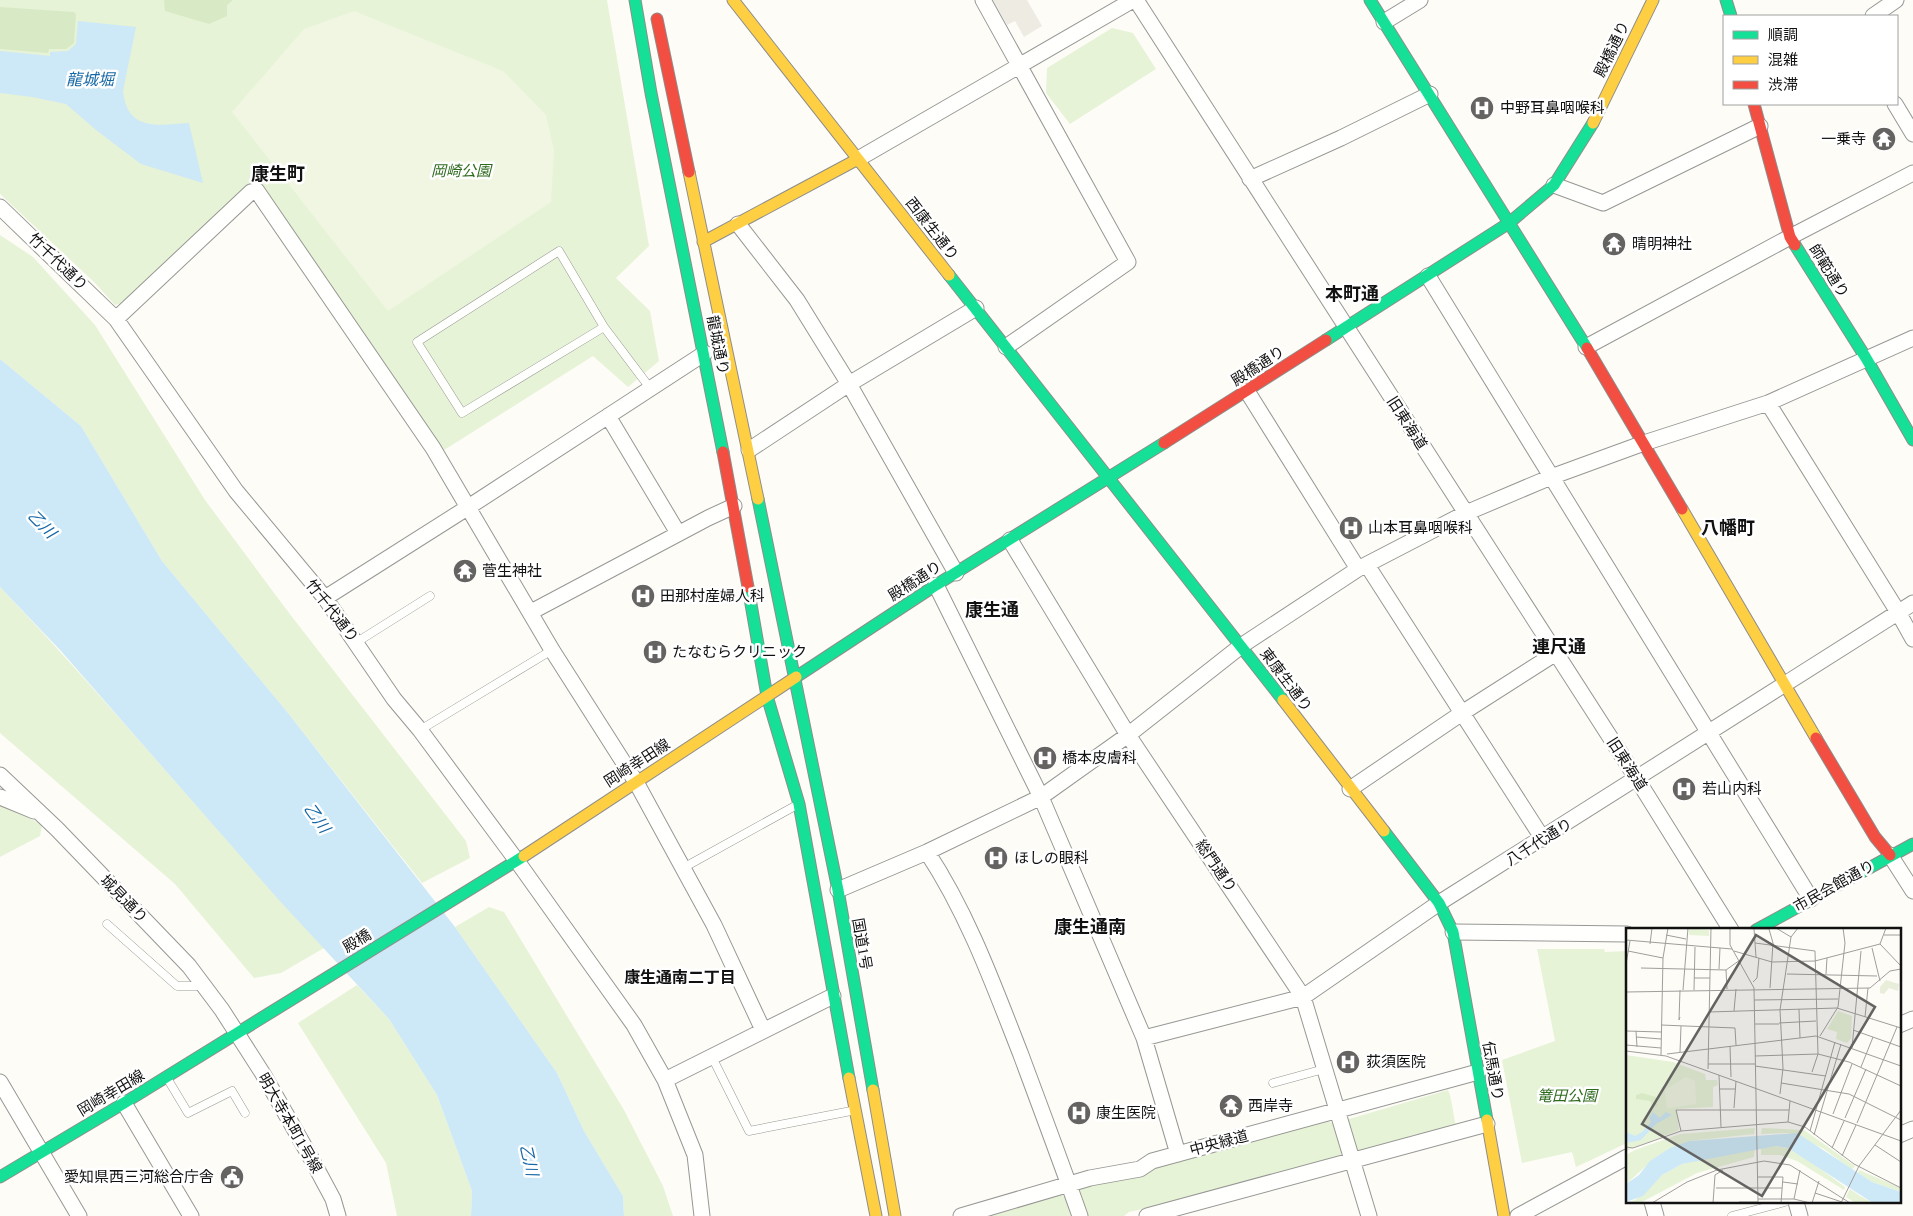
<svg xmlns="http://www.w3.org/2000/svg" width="1913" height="1216" font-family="'Times New Roman','Noto Sans JP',serif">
<rect width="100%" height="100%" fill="#fdfcf7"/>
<path fill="#e7f3d7" d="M0 0H607L649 246 616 278 650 311 659 361 628 387 593 356 441 452 384 363 273 200 266 192 250 184 139 292 122 303 115 305 94 282 0 194Z
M1112 28 1133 33 1156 69 1070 124 1046 93 1047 68Z
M0 235 33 257 95 325 205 500 289 613 466 841 470 858 422 883 288 713 162 561 81 426 0 359Z
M0 587C111 704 214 829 324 948L281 973 254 978 175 884 0 733Z
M0 802 42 825 40 836 0 857Z
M489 907 504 912 624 1110 663 1186 673 1216H624L623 1196 584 1131 557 1073 455 927Z
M1537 949H1604L1605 952 1627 951V1143L1576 1167 1572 1152 1522 1163 1502 1060 1555 1041Z
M357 985 389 1019 437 1095 472 1191 471 1216H397L386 1163 298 1023Z
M1448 1090C1452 1097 1453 1116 1456 1125 1449 1128 1441 1132 1433 1133 1425 1134 1418 1133 1410 1136 1392 1143 1374 1156 1355 1149L1347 1124 1349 1123V1119Z
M1328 1121 1336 1125 1343 1148 1340 1157 1175 1202 1129 1212 1124 1216H1087L1079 1196 1080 1188 1154 1166Z
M1060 1194 1065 1198 1071 1216H978Z"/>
<path fill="#d8eac5" d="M164 0H233L227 5V16L209 24 165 11Z
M0 7 74 12 76 14 74 43 66 49H49L48 53 0 49Z"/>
<path fill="#f0f6e1" d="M354 11 503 71 546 115 554 150 551 202 388 311 232 112 304 29Z"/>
<path fill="#edebe2" d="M993 0H1027L1042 26 1024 37 1015 21 1007 25Z"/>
<path fill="#cde8f7" d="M78 21 136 27 123 91C127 132 159 125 189 123L203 183 141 164 96 130 66 104 32 97 0 93V51L50 56V52L68 51 76 44Z
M0 359 81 426 162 561 288 713 455 927 557 1073 584 1131 623 1196 624 1216H471L472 1191 437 1095 389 1019 278 899 61 651 0 587Z"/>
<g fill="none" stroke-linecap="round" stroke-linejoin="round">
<g stroke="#979795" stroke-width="9">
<path id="lane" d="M604 327 462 413 417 342 559 251 604 327 650 388
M357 642 430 596
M420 730 552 650
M683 868 795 806
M107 924 177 986H203
M712 1057 749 1131 851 1111
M167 1078 188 1113 232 1091 245 1113
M1273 1083 1324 1069
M1732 1216 1785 1202"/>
</g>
<g stroke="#979795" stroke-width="17">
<path id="street" d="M983 0 1128 262 1006 347
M1136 0 1637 779 1731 930
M1873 16 1896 0
M1384 22 1420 0
M1895 104 1913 134
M858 159 1133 0
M1250 179 1341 138 1430 94
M1554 185 1603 203 1760 126
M0 207 116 319 236 491 325 598 394 699 420 730 517 861 634 1025 665 1080 695 1155 702 1216
M738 224 797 300 849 384 956 573
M1428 276 1811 899
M116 319 251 192 257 191 433 448 552 650 636 782 714 925 763 1030
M1586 347 1790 237 1913 173
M1247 391 1358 569
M1768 403 1898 612 1913 639
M608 416 678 533
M749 450 849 384 976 308
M1010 540 1128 735 1303 997 1369 1216
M1367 565 1543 839
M936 585 1041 797 1144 1038 1178 1154
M325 598 467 508 705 353
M531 612 708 518 734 506
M0 775 57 829 189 966 222 1010 263 1074 311 1158 333 1199 338 1216
M1350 789 1462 713 1556 653
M0 797 34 811
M927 852C968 914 994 986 1021 1055 1041 1109 1061 1162 1080 1216
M1890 855 1913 891
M838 890 927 852 1041 797 1128 735 1241 646 1358 569 1466 513 1551 477 1644 443 1768 403 1913 338
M1453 932 1627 934
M1899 1025 1913 1019
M1144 1038 1303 997 1439 903 1913 603
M665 1080 833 996
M0 1082 79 1216
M124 1103 191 1216
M1899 1135 1913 1129
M1652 1202 1656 1216
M1796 1202 1800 1216
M961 1216 1090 1178 1140 1169 1152 1161 1478 1072
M1147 1216 1487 1124
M1518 1216 1627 1157"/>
</g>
<g stroke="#8e8d8b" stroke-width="13">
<path id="fast" d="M635 0 651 93 723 452
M1370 0 1587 348
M1726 0 1731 16
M1795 245 1866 358 1913 440
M949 275 1283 700
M1326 340 1509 223 1554 185 1593 123
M758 499 838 890 873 1090
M748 587 767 696 799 804 849 1078
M796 677 936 585 1164 443
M1384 831 1439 903 1453 932 1487 1120
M1756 930 1913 844
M0 1177 124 1103 524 856"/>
</g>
<g stroke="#8e8d8b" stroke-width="13">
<path id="slow" d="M733 0 949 275
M1593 123 1653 0
M689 172 758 499
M703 242 858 159
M1682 509 1816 738
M1283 700 1384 831
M524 856 796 677
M849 1078 876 1216
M873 1090 895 1216
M1487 1120 1504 1216"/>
</g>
<g stroke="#8e8d8b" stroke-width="13">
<path id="jam" d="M657 19 689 172
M1754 104 1790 237 1795 245
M1587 348 1682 509
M1164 443 1326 340
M723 452 748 587
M1816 738 1875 837 1890 855"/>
</g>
<use href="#lane" stroke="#fffffe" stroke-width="8"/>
<use href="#street" stroke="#fffffe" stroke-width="15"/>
<use href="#fast" stroke="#16e098" stroke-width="11"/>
<use href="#slow" stroke="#ffcf43" stroke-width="11"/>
<use href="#jam" stroke="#f24e42" stroke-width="11"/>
</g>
<defs>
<g id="hospital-disc" transform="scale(1.25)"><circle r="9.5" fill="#646362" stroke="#fff"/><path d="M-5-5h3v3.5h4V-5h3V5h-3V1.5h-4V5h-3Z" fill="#fff"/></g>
<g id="temple-disc" transform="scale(1.25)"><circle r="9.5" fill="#646362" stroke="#fff"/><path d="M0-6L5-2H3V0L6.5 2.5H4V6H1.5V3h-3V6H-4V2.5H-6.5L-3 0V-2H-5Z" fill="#fff"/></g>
<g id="civic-disc" transform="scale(1.25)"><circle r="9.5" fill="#646362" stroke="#fff"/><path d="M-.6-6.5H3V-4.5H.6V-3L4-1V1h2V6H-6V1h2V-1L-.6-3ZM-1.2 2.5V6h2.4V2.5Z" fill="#fff"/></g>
</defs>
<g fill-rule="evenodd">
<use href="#hospital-disc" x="1482" y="108"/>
<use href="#temple-disc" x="1884" y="139"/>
<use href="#temple-disc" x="1614" y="244"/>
<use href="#hospital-disc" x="1351" y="528"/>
<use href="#temple-disc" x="465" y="571"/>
<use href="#hospital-disc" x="643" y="596"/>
<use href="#hospital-disc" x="655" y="652"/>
<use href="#hospital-disc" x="1045" y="758"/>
<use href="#hospital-disc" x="1684" y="789"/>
<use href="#hospital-disc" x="996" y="858"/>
<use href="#hospital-disc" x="1348" y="1062"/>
<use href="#temple-disc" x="1231" y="1106"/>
<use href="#hospital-disc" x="1079" y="1113"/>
<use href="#civic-disc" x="232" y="1177"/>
</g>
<g text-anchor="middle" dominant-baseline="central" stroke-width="5" stroke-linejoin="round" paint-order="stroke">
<g font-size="15" fill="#111" stroke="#fff">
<text transform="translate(1612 49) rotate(-64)">殿橋通り</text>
<text transform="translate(932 229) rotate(52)">西康生通り</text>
<text transform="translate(58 262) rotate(44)">竹千代通り</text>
<text transform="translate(1829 271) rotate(58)">師範通り</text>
<text transform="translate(718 345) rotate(79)">龍城通り</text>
<text transform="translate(1258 366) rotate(-33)">殿橋通り</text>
<text transform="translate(1407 423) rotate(57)">旧東海道</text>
<text transform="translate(915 581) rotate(-33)">殿橋通り</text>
<text transform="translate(332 611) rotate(52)">竹千代通り</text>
<text transform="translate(1286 680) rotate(53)">東康生通り</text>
<text transform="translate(637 763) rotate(-33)">岡崎幸田線</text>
<text transform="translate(1627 764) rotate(57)">旧東海道</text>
<text transform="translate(1539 842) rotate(-32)">八千代通り</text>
<text transform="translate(1216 866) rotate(56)">総門通り</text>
<text transform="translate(1834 886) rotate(-29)">市民会館通り</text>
<text transform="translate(124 899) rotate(46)">城見通り</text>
<text transform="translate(357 941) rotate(-31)">殿橋</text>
<text transform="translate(862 944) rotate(80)">国道1号</text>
<text transform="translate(1493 1071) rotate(80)">伝馬通り</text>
<text transform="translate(111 1093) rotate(-31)">岡崎幸田線</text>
<text transform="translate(290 1123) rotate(60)">明大寺本町1号線</text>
<text transform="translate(1219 1143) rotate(-15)">中央緑道</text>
</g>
<g font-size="15" fill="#111" stroke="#fff" text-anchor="start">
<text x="1500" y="108">中野耳鼻咽喉科</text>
<text x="1866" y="139" text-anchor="end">一乗寺</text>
<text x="1632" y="244">晴明神社</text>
<text x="1368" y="528">山本耳鼻咽喉科</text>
<text x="482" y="571">菅生神社</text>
<text x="660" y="596">田那村産婦人科</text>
<text x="672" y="652">たなむらクリニック</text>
<text x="1062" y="758">橋本皮膚科</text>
<text x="1702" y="789">若山内科</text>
<text x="1014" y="858">ほしの眼科</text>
<text x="1366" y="1062">荻須医院</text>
<text x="1248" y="1106">西岸寺</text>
<text x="1096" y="1113">康生医院</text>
<text x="214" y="1177" text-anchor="end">愛知県西三河総合庁舎</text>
</g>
<g font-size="15" font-style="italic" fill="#2f6b1f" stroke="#fff">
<text x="461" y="171">岡崎公園</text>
<text x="1567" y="1096">篭田公園</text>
</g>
<g font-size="16" font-style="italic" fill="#1768a6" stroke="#fff">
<text x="90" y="79">龍城堀</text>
<text transform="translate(42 524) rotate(45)">乙川</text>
<text transform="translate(317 818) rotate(54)">乙川</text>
<text transform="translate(529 1160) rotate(77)">乙川</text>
</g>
<g font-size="16" font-weight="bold" fill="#111" stroke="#fff">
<text x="680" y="977">康生通南二丁目</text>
</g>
<g font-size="18" font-weight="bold" fill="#111" stroke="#fff">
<text x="278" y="174">康生町</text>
<text x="1352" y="294">本町通</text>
<text x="1728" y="528">八幡町</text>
<text x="992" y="610">康生通</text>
<text x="1559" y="647">連尺通</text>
<text x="1090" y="927">康生通南</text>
</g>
</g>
<g transform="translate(1626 928)">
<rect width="275" height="275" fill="#fdfcf7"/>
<path d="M63 0 83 2V8L63 7ZM212 83 226 88 225 110 221 115 210 111 211 104 201 101ZM0 127 47 134 79 146 80 152H91L92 157 87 159V179L51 181 53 202 0 223ZM129 200 128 206 63 213 19 239 0 256V227L9 222 54 206ZM136 200 178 202 229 238 226 242 198 221 162 205 135 206ZM150 218 162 220 185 234 219 259 218 262 171 233 154 227H135V219ZM129 220 128 229 71 245 14 275H0L9 272 36 247 56 236ZM233 242 275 260V264L246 254 232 245ZM224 261 234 268 247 275H230L220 269Z" fill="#e7f3d7"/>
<path d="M16 165 30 169 31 177 27 180 24 173 10 171V167Z" fill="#d8eac5"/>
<path d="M260 52 273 56 272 63 263 60 258 66 254 65V59Z" fill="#e9eedb"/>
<path d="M60 149 69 153 70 176 41 180 39 162Z" fill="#f0f6e1"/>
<path d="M27 184 34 190 40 184 46 187 30 196 15 212 0 215V204L9 208 16 204 25 194 23 189ZM171 205 246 254 275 264V275H247L162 220 150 218 56 236 36 247 17 268 0 274V256L13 247 24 233 44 220 63 213Z" fill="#cde8f7"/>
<path fill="none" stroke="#9f9e9b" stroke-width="1" d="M80 0 143 1M104 0V17L128 60 132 275M150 0 165 9M128 1 130 29M143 1 147 15 144 60M40 7 60 11M258 7H275M0 12 106 21M129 15 189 23 192 126 186 144M24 16 26 0M254 16 275 38M246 20 254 53M2 23 37 30M108 23 146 34 189 33 254 16 260 0M0 36 4 13M15 40 100 42 114 32M93 41 94 20M100 42 101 61M161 46 251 48M200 46 201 30M68 50H84M127 54 131 50 133 30M57 62 62 0M68 62 69 19M0 64 244 60 264 43 275 41M128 72 212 71M173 81 174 110M108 83 110 61M83 84 211 80 275 100M54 89 53 92 54 62M239 89 242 60M153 95 190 93M129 96H153M35 97 109 100 110 117M227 102 275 119M0 103 35 104M10 103 11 119M194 108 212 79 219 15 217 0M10 109 35 111M0 117 35 120M104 118 105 149M226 120 235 23M0 123 40 128 275 213M54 124 55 98M41 126 190 108 275 138M35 127 37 30 42 0M129 128 192 126 223 134 275 158M82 136H129M129 138 200 148M235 139 247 109M82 141 85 0M93 147 95 199M155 155 223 166 275 192M93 161H109M154 166 157 140 154 82 165 9 172 0M108 180 110 153M207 186 226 136M219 190 240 141M162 194 164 173M231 195 271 99M55 203 50 182H163M184 203 209 114M188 207 215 116M249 217 275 234M0 219 7 220 55 203 162 194 179 199 228 236 275 260M206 220 218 193M216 228 230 197M132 249H157L155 275M157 254 172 256M90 260H156M189 265 216 274M132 271H168L184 275M168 271 174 242M113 274H132M26 275 61 254 91 242 138 233 164 237 224 275M87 275 89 247 97 242M186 275 193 253M215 275 233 238 275 182"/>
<path fill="#646362" fill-opacity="0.15" stroke="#646362" stroke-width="2.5" d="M130 7 249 79 136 268 16 196Z"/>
<rect width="275" height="275" fill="none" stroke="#111" stroke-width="2.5"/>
</g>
<rect x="1723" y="15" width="175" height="90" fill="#ffffff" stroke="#a0a0a0"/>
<rect x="1733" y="31" width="25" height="8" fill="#16e098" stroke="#a0a0a0"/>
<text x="1768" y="40" font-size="15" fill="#111111">順調</text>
<rect x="1733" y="56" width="25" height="8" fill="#ffcf43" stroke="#a0a0a0"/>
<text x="1768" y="65" font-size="15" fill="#111111">混雑</text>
<rect x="1733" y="81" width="25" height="8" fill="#f24e42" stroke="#a0a0a0"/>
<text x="1768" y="90" font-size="15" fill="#111111">渋滞</text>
</svg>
